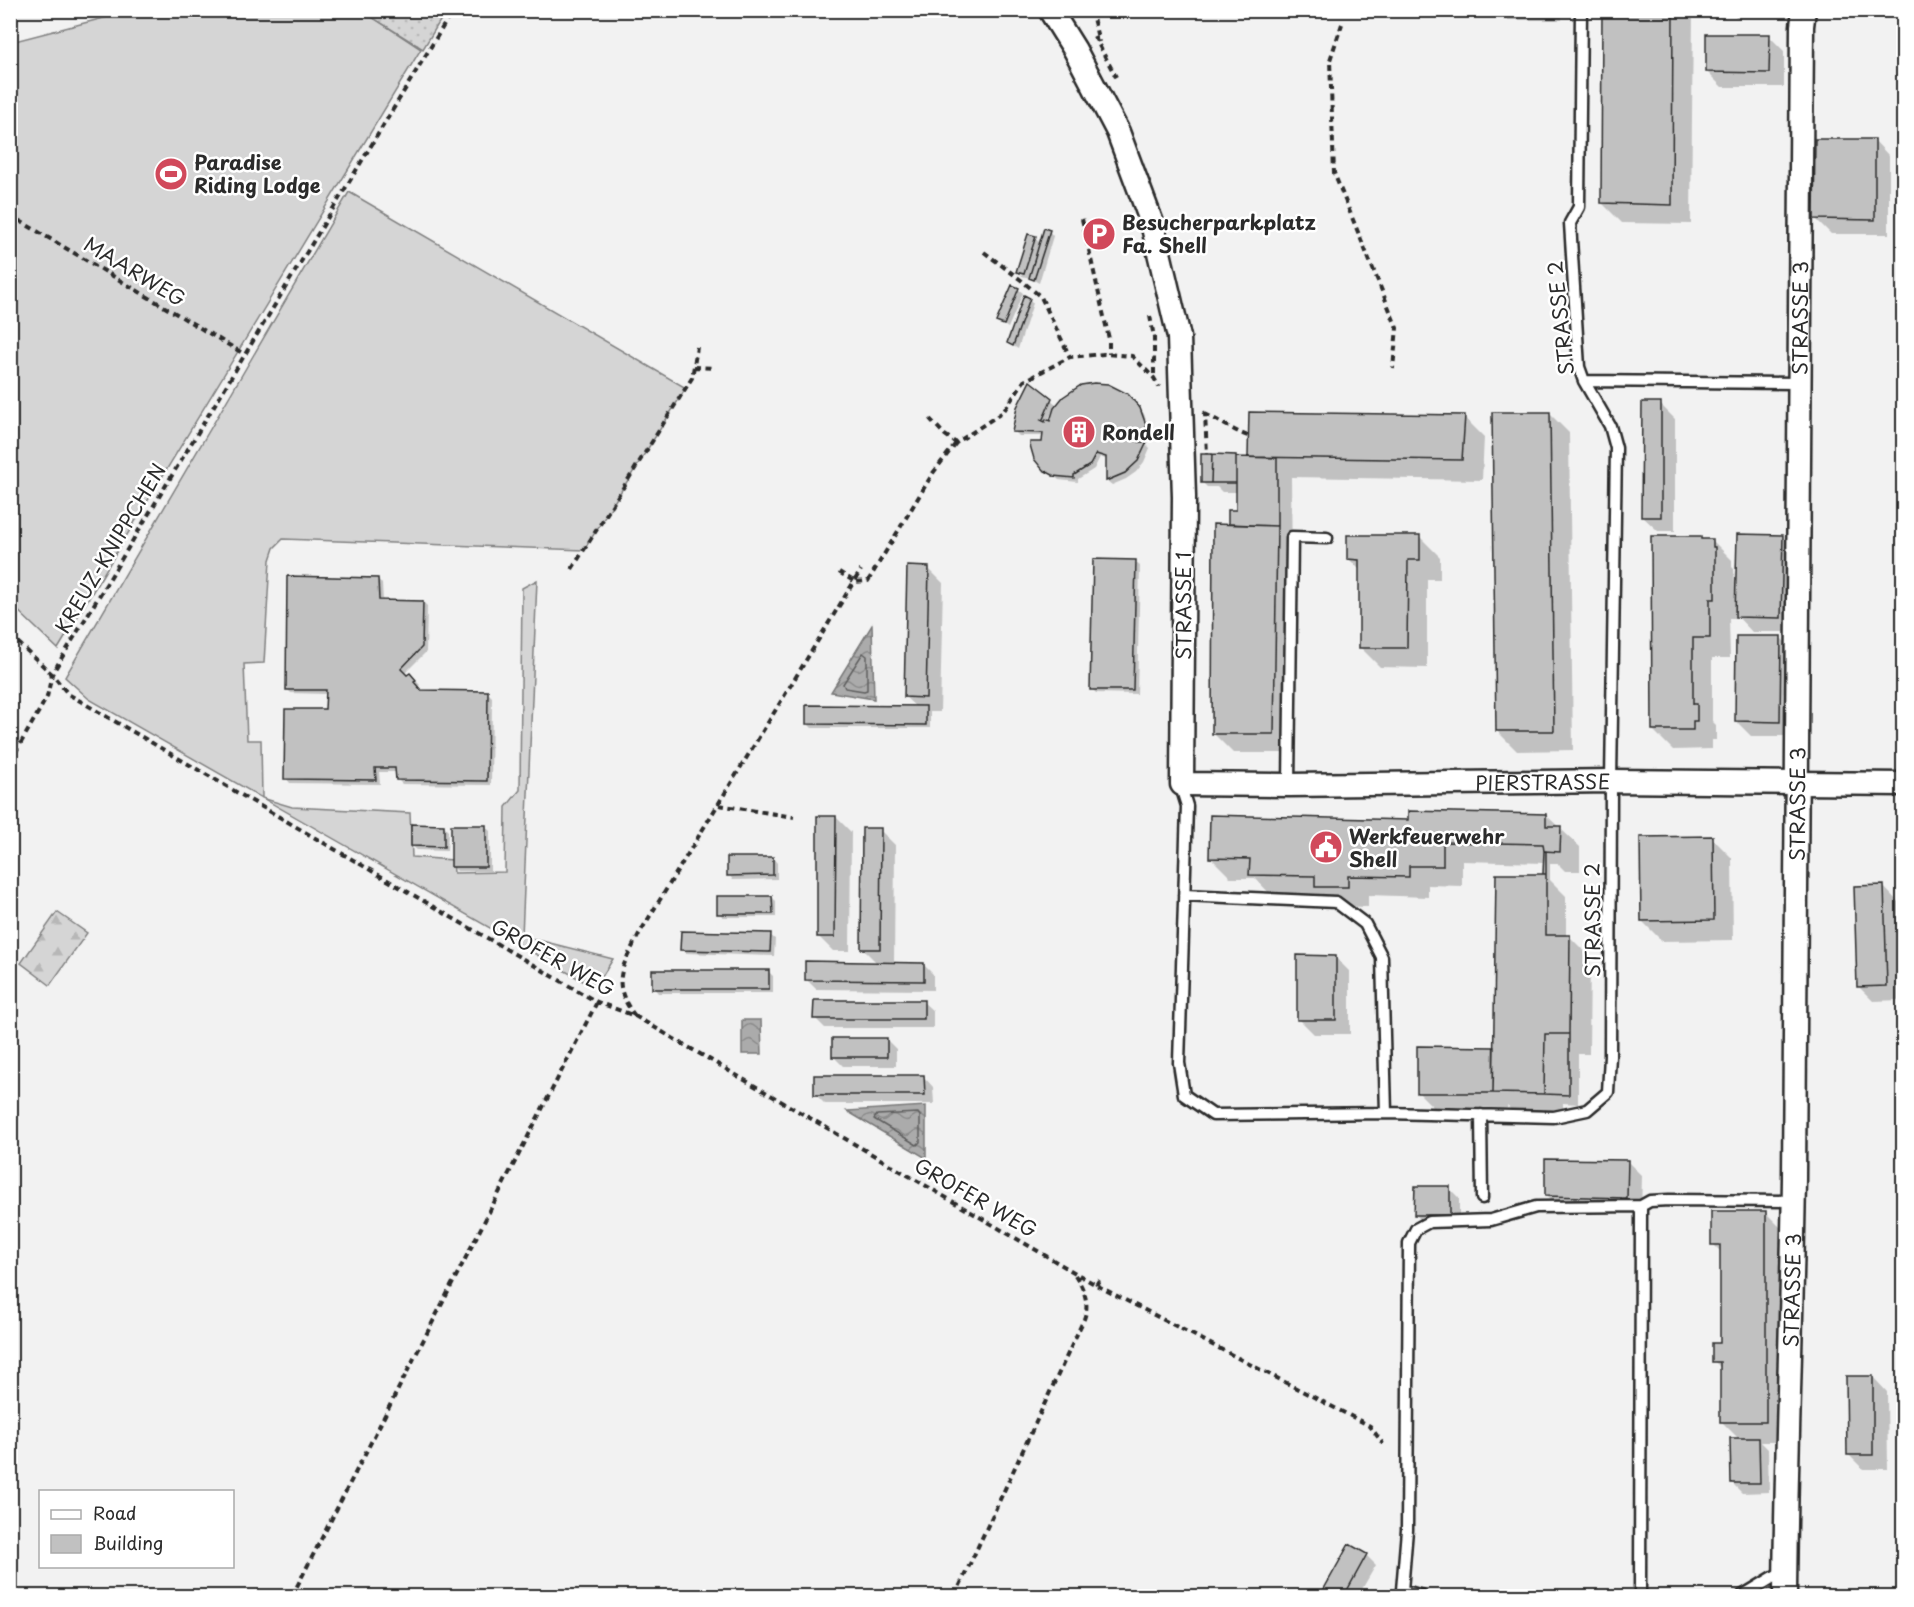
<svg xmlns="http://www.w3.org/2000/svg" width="1914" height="1607" font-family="'Playpen Sans',sans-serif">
<defs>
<pattern id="forest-firs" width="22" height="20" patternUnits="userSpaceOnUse" patternTransform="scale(1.5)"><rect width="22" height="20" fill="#d5d5d5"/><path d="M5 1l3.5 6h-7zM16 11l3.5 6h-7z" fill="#b7b7b7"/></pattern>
<pattern id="park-dots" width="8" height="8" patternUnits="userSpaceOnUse" patternTransform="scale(1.5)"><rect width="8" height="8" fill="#d5d5d5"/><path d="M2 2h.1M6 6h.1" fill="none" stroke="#b7b7b7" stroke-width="1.8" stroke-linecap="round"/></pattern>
<pattern id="water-waves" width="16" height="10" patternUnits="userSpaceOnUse" patternTransform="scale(1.5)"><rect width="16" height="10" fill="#ababab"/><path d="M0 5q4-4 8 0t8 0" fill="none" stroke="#8b8b8b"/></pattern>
</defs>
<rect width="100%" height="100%" fill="#f2f2f2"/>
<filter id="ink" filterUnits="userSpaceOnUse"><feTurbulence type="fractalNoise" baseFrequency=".0167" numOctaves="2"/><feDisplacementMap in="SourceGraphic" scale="12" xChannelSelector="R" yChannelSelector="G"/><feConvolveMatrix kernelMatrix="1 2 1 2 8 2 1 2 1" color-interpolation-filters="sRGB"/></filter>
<g filter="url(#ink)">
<path fill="#d5d5d5" stroke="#808080" stroke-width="1.5" d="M362 10 421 49 58 649 11 604V42L115 15 118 11Z
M349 192 686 388 584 550 283 539 274 548 270 560 264 663 244 664 247 740H261L262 798 292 807 410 813 412 857 453 860 454 873 505 872 506 807 520 790 522 588 537 580 522 936 613 959 595 988 89 699 65 677Z"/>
<path fill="url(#forest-firs)" stroke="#808080" stroke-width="1.5" d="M57 912 87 933 50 985 21 963Z"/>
<path fill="url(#park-dots)" stroke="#808080" stroke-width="1.5" d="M362 11H446L423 49Z"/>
<path fill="url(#water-waves)" stroke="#787878" stroke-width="1.5" d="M872 625 874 699 831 692Z
M742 1020H761L762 1054H742Z
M926 1106V1158L847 1111Z"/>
<path fill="#0003" d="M1494 10H1562V20H1504Z
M1603 10H1693L1691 224 1622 223 1602 203Z
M1730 10H1789V17H1736Z
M1769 36 1784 51V87H1722L1707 72Z
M1875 141 1889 156V234H1831L1816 219Z
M1049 231 1053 236 1039 283 1030 278 1022 276 1018 271 1035 238 1041 244Z
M1018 289 1023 293 1008 328 998 321Z
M1029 299 1033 303 1018 349 1009 343Z
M1131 398 1144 414 1148 426 1150 438 1143 437V444H1146L1150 448 1144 462 1136 472 1126 479 1112 485 1107 481 1108 460 1100 457 1094 469 1078 479V482L1059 480 1054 476 1044 443V436H1019L1015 432 1051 400 1056 404 1047 422 1051 423Z
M1660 404 1675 419V531H1658L1643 517Z
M1549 413 1569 433 1573 750 1517 751 1497 731Z
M1464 417 1484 437 1482 480 1291 477 1294 753H1233L1213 733 1232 526 1230 524 1237 511 1238 492H1222L1217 487H1207L1202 482 1236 456 1238 459H1252L1250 457Z
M1782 536 1797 551 1796 632H1752L1735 614V618H1729L1730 658H1712V721L1716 725V740H1712V749L1673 750 1653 730 1701 538 1703 540H1712L1732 560V567L1734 569 1735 584H1737Z
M1420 537 1440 557V579H1427V668L1380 667 1360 647 1361 571 1349 559Z
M1135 562 1140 566 1137 694 1096 693 1092 689Z
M928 568 943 583 940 712H930V728H812L807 723 916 707 905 697Z
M378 579 382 584 383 601 423 602 427 606 426 652 404 674 414 679 420 685 417 687 421 691 488 693 492 697 491 785 402 784 398 780 397 772H379L380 784 290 783 286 778 327 711V694L291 693 287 689Z
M1781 638 1796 653 1795 736H1751L1736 721Z
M1546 815 1580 847V871H1565L1557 863H1550V880L1566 896V937H1570L1590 957 1589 1054H1578V1104L1563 1103V1114L1515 1113 1507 1106V1108L1433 1107 1418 1092 1495 1049 1544 876 1545 863 1462 861V886L1428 885V897L1368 895V907L1337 906 1326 896 1271 895 1255 878H1231L1211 858 1410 821Z
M836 817 851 832 850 951H833L818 936Z
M443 826 448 831 447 851 417 850 412 846Z
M485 826 490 831V871H457L452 866Z
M880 830 895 845 894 964H923L933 974V990L816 989 806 979 878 964 862 948Z
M1712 838 1732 858 1733 940 1662 941 1642 921Z
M773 858 777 863V879L733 880 729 875Z
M1884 887 1898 902 1901 1000 1873 1001 1858 986Z
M772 897 776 901V917H723L719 913Z
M770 935 775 939 774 956 686 953 682 949Z
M1335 957 1350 972V1034H1314L1299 1019Z
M768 971 773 976V993H658L654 988Z
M923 1002 933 1011V1028H825L815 1018Z
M887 1040 896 1049V1066H843L833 1056Z
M924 1077 933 1087 934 1104H825L816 1095Z
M1627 1161 1642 1176 1641 1212 1561 1211 1546 1196Z
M1449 1188 1459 1198V1224H1425L1415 1214Z
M1766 1213 1786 1233V1442H1761L1768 1449 1769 1492 1742 1493 1732 1483 1740 1440 1721 1421 1722 1369 1714 1361 1722 1344V1253L1713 1244Z
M1873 1377 1887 1392 1888 1469H1863L1848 1454Z
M1349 1546 1366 1555 1376 1565 1358 1596H1322Z"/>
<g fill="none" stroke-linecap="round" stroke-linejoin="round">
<path stroke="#5e5e5e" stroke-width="1.5" d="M863 653 867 656V690L864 691 845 688 843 684Z
M918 1113 920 1116V1142L917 1145 874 1119 877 1115Z"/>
</g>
<path fill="#c1c1c1" stroke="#2b2b2b" stroke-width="1.5" d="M1602 10H1673L1672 205 1601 203Z
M1706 34H1770L1769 73 1706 72Z
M1815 139H1875V220L1814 219Z
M1044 228 1050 230 1034 280 1029 278Z
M1028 234 1036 236 1024 274 1016 272Z
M1012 285 1019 288 1004 325 996 322Z
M1024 295 1030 298 1013 346 1007 343Z
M1030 381 1052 398 1043 419 1041 420 1045 422 1046 419 1050 421 1054 408 1063 397 1081 385 1094 383 1108 384 1128 394 1140 408 1146 425V434H1139V442H1147L1138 461 1125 473 1106 481V457L1096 454 1090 465 1074 475V478L1053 476V475L1043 470 1034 459 1030 445V442H1042L1043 433 1012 432 1017 407Z
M1642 402H1661V517H1641Z
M1249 412 1465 415 1462 460 1248 457Z
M1492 412H1550L1554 731H1496Z
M1201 454H1212L1211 483H1201Z
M1212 454 1236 455V483H1211Z
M1236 457 1277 458V526L1228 524V510H1236Z
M1213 524 1277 526 1274 734H1212Z
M1737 534 1783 535 1781 618 1735 617Z
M1347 535H1420V560H1408L1407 648H1359V560L1347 559Z
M1651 536H1701V539H1713V547H1715V599H1710V638H1693V704H1697V721H1693V730H1652Z
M1093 559 1136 560 1133 690H1090Z
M907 566 929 567 926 698 904 697Z
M287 576 378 578 379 600 423 601 422 647 401 669 407 675 410 673 416 680 414 682 421 690 488 691 487 781 396 780 395 768H375L376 780 284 779 285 709H325L326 690H286Z
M1736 636H1781L1780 722 1735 721Z
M806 705 926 706V725L806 724Z
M1408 811 1546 814V826H1561L1560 852 1544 851 1543 844 1443 842V866H1409V877L1348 876V887H1315V876L1249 875 1250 859 1209 858 1210 815 1408 820Z
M817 816H836L835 937H817Z
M411 824 444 825V847L411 846Z
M451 825H486V867H451Z
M862 828H881L880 949H861Z
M1713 836 1714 920 1641 921 1640 837Z
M1544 851H1546V874H1543Z
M727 857H773V875L727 876Z
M1496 874H1546V935H1570L1569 1034H1545L1544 1094 1493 1093Z
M1884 885 1887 986 1857 987 1854 886Z
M717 896H772L773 914H717Z
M681 931 771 933 770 952 680 950Z
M1297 955 1336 956V1020H1297Z
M805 961 924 963V981L805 980Z
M652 970H769V989H652Z
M814 1000H924V1019H813Z
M1545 1034H1569V1095L1544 1094Z
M832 1038H887V1057H832Z
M1417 1046 1494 1047 1493 1093H1417Z
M814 1075H924L925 1095H814Z
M1545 1159 1628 1160 1627 1198 1545 1196Z
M1415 1186H1450V1215H1414Z
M1711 1211H1766V1422H1720V1362H1712V1343H1720V1245H1711Z
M1846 1376H1873V1455H1847Z
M1730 1438H1759L1760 1483H1731Z
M1349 1544 1367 1554 1344 1596H1320Z"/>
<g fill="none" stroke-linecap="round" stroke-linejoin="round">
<g stroke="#2b2b2b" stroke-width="15">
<path id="lane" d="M1584 381 1799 383
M1182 784V790L1187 806 1179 1063 1184 1095 1213 1115 1386 1113 1554 1117 1587 1110 1608 1092 1610 1056 1611 781 1616 448 1610 426 1584 381 1579 367 1570 223 1579 207 1581 10
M1289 785 1292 537 1327 538
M1184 895 1336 902 1365 924 1382 957 1386 1113
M1481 1115 1482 1198
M1402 1590 1407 1530 1409 1243 1416 1229 1429 1222 1491 1220 1536 1207 1641 1206
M1400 1595 1402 1590 1422 1596
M1640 1596 1641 1206 1650 1201 1669 1200 1794 1201
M1742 1596 1785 1570"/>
</g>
<g stroke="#2b2b2b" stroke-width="27">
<g id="street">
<path id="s1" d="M1050 10 1075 50 1118 132 1152 223 1179 337 1184 497 1182 784 1289 785 1611 781 1904 784"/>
<path id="s2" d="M1785 1596C1786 1457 1792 1318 1794 1178 1798 794 1798 410 1802 26L1804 10"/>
</g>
</g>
<path stroke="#2b2b2b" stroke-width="4" stroke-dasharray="6 4.5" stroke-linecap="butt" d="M1091 10 1099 42
M1342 24 1330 60 1334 173 1397 328 1393 368
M1094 36 1116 77
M10 215 244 354
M1082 219 1109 339V354
M984 252 1021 280 1041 297 1070 357 1104 354 1132 356 1154 378 1159 387
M1150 316 1154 337V378
M694 367 715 368
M1203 412 1205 414 1207 454
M1205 414C1220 421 1232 430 1248 436
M930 419 945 435 956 443 1003 412 1024 381 1070 357
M572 569 692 378 697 347
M839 572 855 582 868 581 933 473 956 443
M10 635 52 674 68 694 597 1002 635 1016 1096 1285 1370 1426 1383 1444
M10 762 47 697 52 674 453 10
M719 805 794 817
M635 1016C609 982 623 966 639 934L861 570
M1096 1285 1101 1277
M292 1596 597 1002
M955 1596 1084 1319C1090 1303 1084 1289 1075 1275"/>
<use href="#lane" stroke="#fff" stroke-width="10"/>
<use href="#street" stroke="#fff" stroke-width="22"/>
</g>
</g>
<defs>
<g id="stadium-disc" transform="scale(1.725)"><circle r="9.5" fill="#d1495b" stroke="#fff"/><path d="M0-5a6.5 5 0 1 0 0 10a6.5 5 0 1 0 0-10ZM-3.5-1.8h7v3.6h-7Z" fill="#fff"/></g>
<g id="parking-disc" transform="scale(1.725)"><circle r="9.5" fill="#d1495b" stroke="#fff"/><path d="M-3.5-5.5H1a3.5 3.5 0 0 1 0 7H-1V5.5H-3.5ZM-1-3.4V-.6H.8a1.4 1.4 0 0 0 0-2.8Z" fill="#fff"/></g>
<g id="building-disc" transform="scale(1.725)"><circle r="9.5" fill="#d1495b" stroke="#fff"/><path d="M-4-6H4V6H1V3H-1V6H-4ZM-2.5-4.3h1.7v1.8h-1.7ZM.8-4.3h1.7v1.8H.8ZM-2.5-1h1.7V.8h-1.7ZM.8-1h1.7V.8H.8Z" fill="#fff"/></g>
<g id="civic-disc" transform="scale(1.725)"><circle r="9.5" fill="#d1495b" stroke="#fff"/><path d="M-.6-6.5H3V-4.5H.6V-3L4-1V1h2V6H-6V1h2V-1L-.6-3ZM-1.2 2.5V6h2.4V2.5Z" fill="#fff"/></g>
</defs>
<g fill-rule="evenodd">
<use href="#stadium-disc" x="171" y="174"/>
<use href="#parking-disc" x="1099" y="234"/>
<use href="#building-disc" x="1079" y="432"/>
<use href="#civic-disc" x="1326" y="847"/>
</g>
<g text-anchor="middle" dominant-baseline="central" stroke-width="5" stroke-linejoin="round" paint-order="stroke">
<g font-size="20" font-weight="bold" fill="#2b2b2b" stroke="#fff" text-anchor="start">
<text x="194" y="162">Paradise<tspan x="194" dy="23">Riding Lodge</tspan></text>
<text x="1122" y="222">Besucherparkplatz<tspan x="1122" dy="23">Fa. Shell</tspan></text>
<text x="1102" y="432">Rondell</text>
<text x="1349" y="836">Werkfeuerwehr<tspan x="1349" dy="23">Shell</tspan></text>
</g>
<g font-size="20" fill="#2b2b2b" stroke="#fff">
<text transform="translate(135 271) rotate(31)">MAARWEG</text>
<text transform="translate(1560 318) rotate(-96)">STRASSE 2</text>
<text stroke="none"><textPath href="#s2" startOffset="1278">STRASSE 3</textPath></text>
<text transform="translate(110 548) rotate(-59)">KREUZ-KNIPPCHEN</text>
<text transform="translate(1183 606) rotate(-90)">STRASSE 1</text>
<text stroke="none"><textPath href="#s1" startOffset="1162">PIERSTRASSE</textPath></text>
<text stroke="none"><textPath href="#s2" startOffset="792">STRASSE 3</textPath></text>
<text transform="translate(1592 920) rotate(-90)">STRASSE 2</text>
<text transform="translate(553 957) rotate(29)">GROFER WEG</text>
<text transform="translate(976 1197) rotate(30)">GROFER WEG</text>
<text stroke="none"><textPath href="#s2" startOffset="306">STRASSE 3</textPath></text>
</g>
</g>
<rect width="1914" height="1607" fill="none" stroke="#fff" stroke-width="36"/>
<rect x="18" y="18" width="1878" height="1571" fill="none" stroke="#2b2b2b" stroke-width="2" filter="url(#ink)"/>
<rect x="39" y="1490" width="195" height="78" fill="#ffffff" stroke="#aaaaaa" stroke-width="1.5"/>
<rect x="51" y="1510" width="30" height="9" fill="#ffffff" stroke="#aaaaaa" stroke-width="1.5"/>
<text x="93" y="1520" font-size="18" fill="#2b2b2b">Road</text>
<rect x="51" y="1535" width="30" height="18" fill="#c1c1c1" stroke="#aaaaaa" stroke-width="1.5"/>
<text x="93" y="1550" font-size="18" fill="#2b2b2b">Building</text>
</svg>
